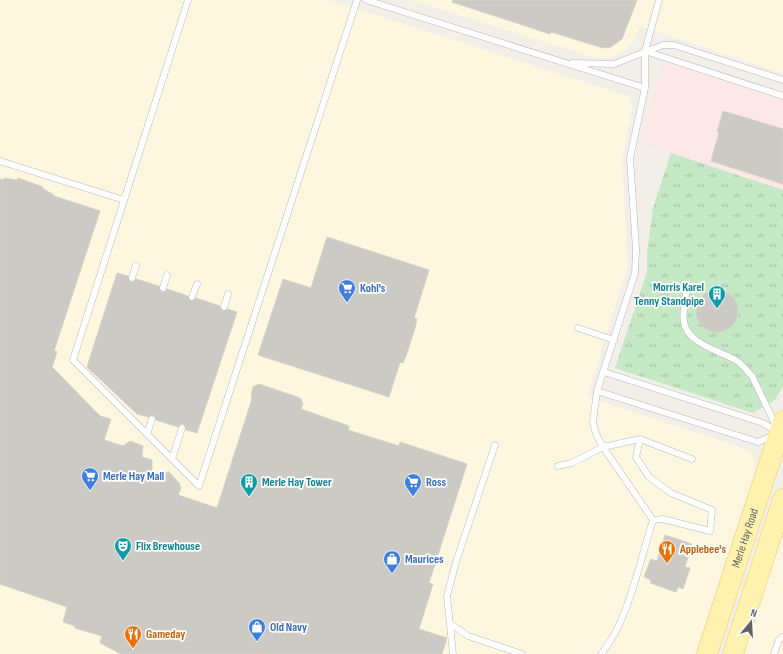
<svg xmlns="http://www.w3.org/2000/svg" width="783" height="654" font-family="'Sofia Sans Condensed',sans-serif">
<defs>
<pattern id="grass-tufts" width="24" height="20" patternUnits="userSpaceOnUse"><rect width="24" height="20" fill="#c5e8c5"/><path d="M3 7l-1-3M5 7V3M7 7l1-3M15 17l-1-3M17 17v-4M19 17l1-3" fill="none" stroke="#a3c0a4"/></pattern>
</defs>
<rect width="100%" height="100%" fill="#f1efe8"/>
<path fill="#fef7e0" d="M0 0H329L628 96 632 106 622 162 628 265 587 397 743 448 752 453 755 462V471L695 654H0Z
M411 0H783V74L640 26 635 40 626 50 613 57 599 59Z
M783 499V654H733Z"/>
<path fill="#fce8e6" d="M665 63H671L783 101V190L641 143 662 67Z"/>
<path fill="url(#grass-tufts)" d="M671 153 783 190V386L775 400 753 413 615 368 647 272V253L653 208Z"/>
<path fill="#cccac5" stroke="#d6d1c6" d="M453 0H637L622 39 611 47 603 48 551 32 550 34 452 2Z
M723 111 783 129V184L711 161 719 133 717 132Z
M4 178 17 180 18 178 43 187 42 188 54 195V196L100 211 54 351 57 352 52 367 100 416 111 419 104 440 123 446 130 441 143 446 142 457 152 460V474L169 472 179 483 181 488 178 495 217 508 252 399 251 396 253 387 259 384 300 398 303 403 301 409 349 426 348 430 399 446 400 442 467 464 429 583 433 584 419 629 447 638 442 654H121L100 643 102 636 75 628V626L63 622 67 607 0 584V179L4 180Z
M327 237 429 270 414 318 417 319 415 328 406 356 403 363 400 362 389 397 258 355 283 279 311 288Z
M117 273 128 276 130 282H133L136 279 159 286 161 292H164L167 289 188 296 191 301 196 298 220 306 222 311 228 309 237 312 197 433 186 430 184 424H181L178 427 156 420 154 415 148 417 137 414 87 367Z
M696 311a21 21 0 1 1 42 0a21 21 0 1 1-42 0Z
M665 535 692 544 685 567 690 568 683 589 678 587 676 592 650 583 651 580 644 577 651 559 657 561Z"/>
<g fill="none" stroke-linecap="round" stroke-linejoin="round">
<g stroke="#b5b8bc" stroke-width="7">
<path id="service" d="M188 0 73 360 199 486 357 0
M366 0 645 88
M645 51 783 96
M572 63 614 64 663 45H674L783 80
M0 161 124 200
M132 278 136 265
M688 285C686 294 682 313 684 322 687 344 721 351 737 361 742 364 747 371 752 376L777 428
M163 288 167 275
M192 297 197 284
M224 307 228 294
M578 328 614 340
M604 372 763 423 776 431
M597 391 758 442 774 435
M147 434 152 419
M172 459 182 428
M558 466 572 463 603 447 640 439
M653 520 603 447 596 434 593 422 597 391 635 273 636 249 630 158 645 88V51L659 0
M653 520 663 519 710 531 712 510 671 493 649 477 636 457 640 439 692 459
M451 624 468 636 522 654
M453 654 447 596 456 562 495 445
M601 654C628 623 640 560 653 520
M774 654 779 640 783 637"/>
</g>
<g stroke="#f2c960" stroke-width="21">
<g id="primary">
<path id="s1" d="M707 654 783 421"/>
<path d="M733 654 783 499"/>
</g>
</g>
<use href="#service" stroke="#fff" stroke-width="6"/>
<use href="#primary" stroke="#fff2af" stroke-width="20"/>
</g>
<defs>
<g id="supermarket-pin" transform="scale(0.9)"><path d="M0 17L-7.5 6A9.5 9.5 0 1 1 7.5 6Z" fill="#3f7fe0" stroke="#fff"/><path d="M-6-5.5h2.5l.6 2H6L4.5 2H-2.5L-4.4-4H-6ZM-1.5 3.2a1.3 1.3 0 1 0 .1 0ZM3 3.2a1.3 1.3 0 1 0 .1 0Z" fill="#fff"/></g>
<g id="building-pin" transform="scale(0.9)"><path d="M0 17L-7.5 6A9.5 9.5 0 1 1 7.5 6Z" fill="#0f9aa8" stroke="#fff"/><path d="M-4-6H4V6H1V3H-1V6H-4ZM-2.5-4.3h1.7v1.8h-1.7ZM.8-4.3h1.7v1.8H.8ZM-2.5-1h1.7V.8h-1.7ZM.8-1h1.7V.8H.8Z" fill="#fff"/></g>
<g id="theatre-pin" transform="scale(0.9)"><path d="M0 17L-7.5 6A9.5 9.5 0 1 1 7.5 6Z" fill="#0f9aa8" stroke="#fff"/><path d="M-5-5.5Q0-4 5-5.5V0Q5 5 0 6Q-5 5-5 0ZM-3.3-2.5H-1v1.5H-3.3ZM1-2.5H3.3v1.5H1ZM-2.8 1Q0 5.5 2.8 1Z" fill="#fff"/></g>
<g id="restaurant-pin" transform="scale(0.9)"><path d="M0 17L-7.5 6A9.5 9.5 0 1 1 7.5 6Z" fill="#e8710a" stroke="#fff"/><path d="M-5-6h1v4h1v-4h1v4h1v-4h1v5L-1.5 .5V6h-2V.5L-5-1ZM5-6V6H3V1.5H1.5Q1.5-4 5-6Z" fill="#fff"/></g>
<g id="shop-pin" transform="scale(0.9)"><path d="M0 17L-7.5 6A9.5 9.5 0 1 1 7.5 6Z" fill="#3f7fe0" stroke="#fff"/><path d="M-5-2.5h2.3a2.7 3.5 0 0 1 5.4 0H5L5.5 6h-11ZM-1.5-2.5h3a1.5 2.3 0 0 0-3 0Z" fill="#fff"/></g>
</defs>
<g fill-rule="evenodd">
<use href="#supermarket-pin" x="347" y="288"/>
<use href="#building-pin" x="717" y="294"/>
<use href="#supermarket-pin" x="90" y="476"/>
<use href="#building-pin" x="249" y="482"/>
<use href="#supermarket-pin" x="413" y="482"/>
<use href="#theatre-pin" x="123" y="546"/>
<use href="#restaurant-pin" x="667" y="549"/>
<use href="#shop-pin" x="392" y="559"/>
<use href="#shop-pin" x="257" y="627"/>
<use href="#restaurant-pin" x="133" y="634"/>
</g>
<g text-anchor="middle" dominant-baseline="central" stroke-width="3.5" stroke-linejoin="round" paint-order="stroke">
<g font-size="12" font-weight="bold" fill="#0d838f" stroke="#fff" text-anchor="start">
<text x="704" y="287" text-anchor="end">Morris Karel<tspan x="704" dy="14">Tenny Standpipe</tspan></text>
<text x="262" y="482">Merle Hay Tower</text>
<text x="136" y="546">Flix Brewhouse</text>
</g>
<g font-size="12" font-weight="bold" fill="#366cbe" stroke="#fff" text-anchor="start">
<text x="360" y="288">Kohl's</text>
<text x="103" y="476">Merle Hay Mall</text>
<text x="426" y="482">Ross</text>
<text x="405" y="559">Maurices</text>
<text x="270" y="627">Old Navy</text>
</g>
<g font-size="12" fill="#5f6368" stroke="#fff">
<text stroke="none"><textPath href="#s1" startOffset="122">Merle Hay Road</textPath></text>
</g>
<g font-size="12" font-weight="bold" fill="#c56008" stroke="#fff" text-anchor="start">
<text x="680" y="549">Applebee's</text>
<text x="146" y="634">Gameday</text>
</g>
</g>
<g transform="translate(751 622) rotate(18)" stroke="#ffffff" stroke-width="3" paint-order="stroke">
<path d="M0-3L7 15L0 10L-7 15Z" fill="#5f6368"/>
<text y="-6" font-size="11" font-weight="bold" text-anchor="middle" fill="#5f6368">N</text>
</g>
</svg>
